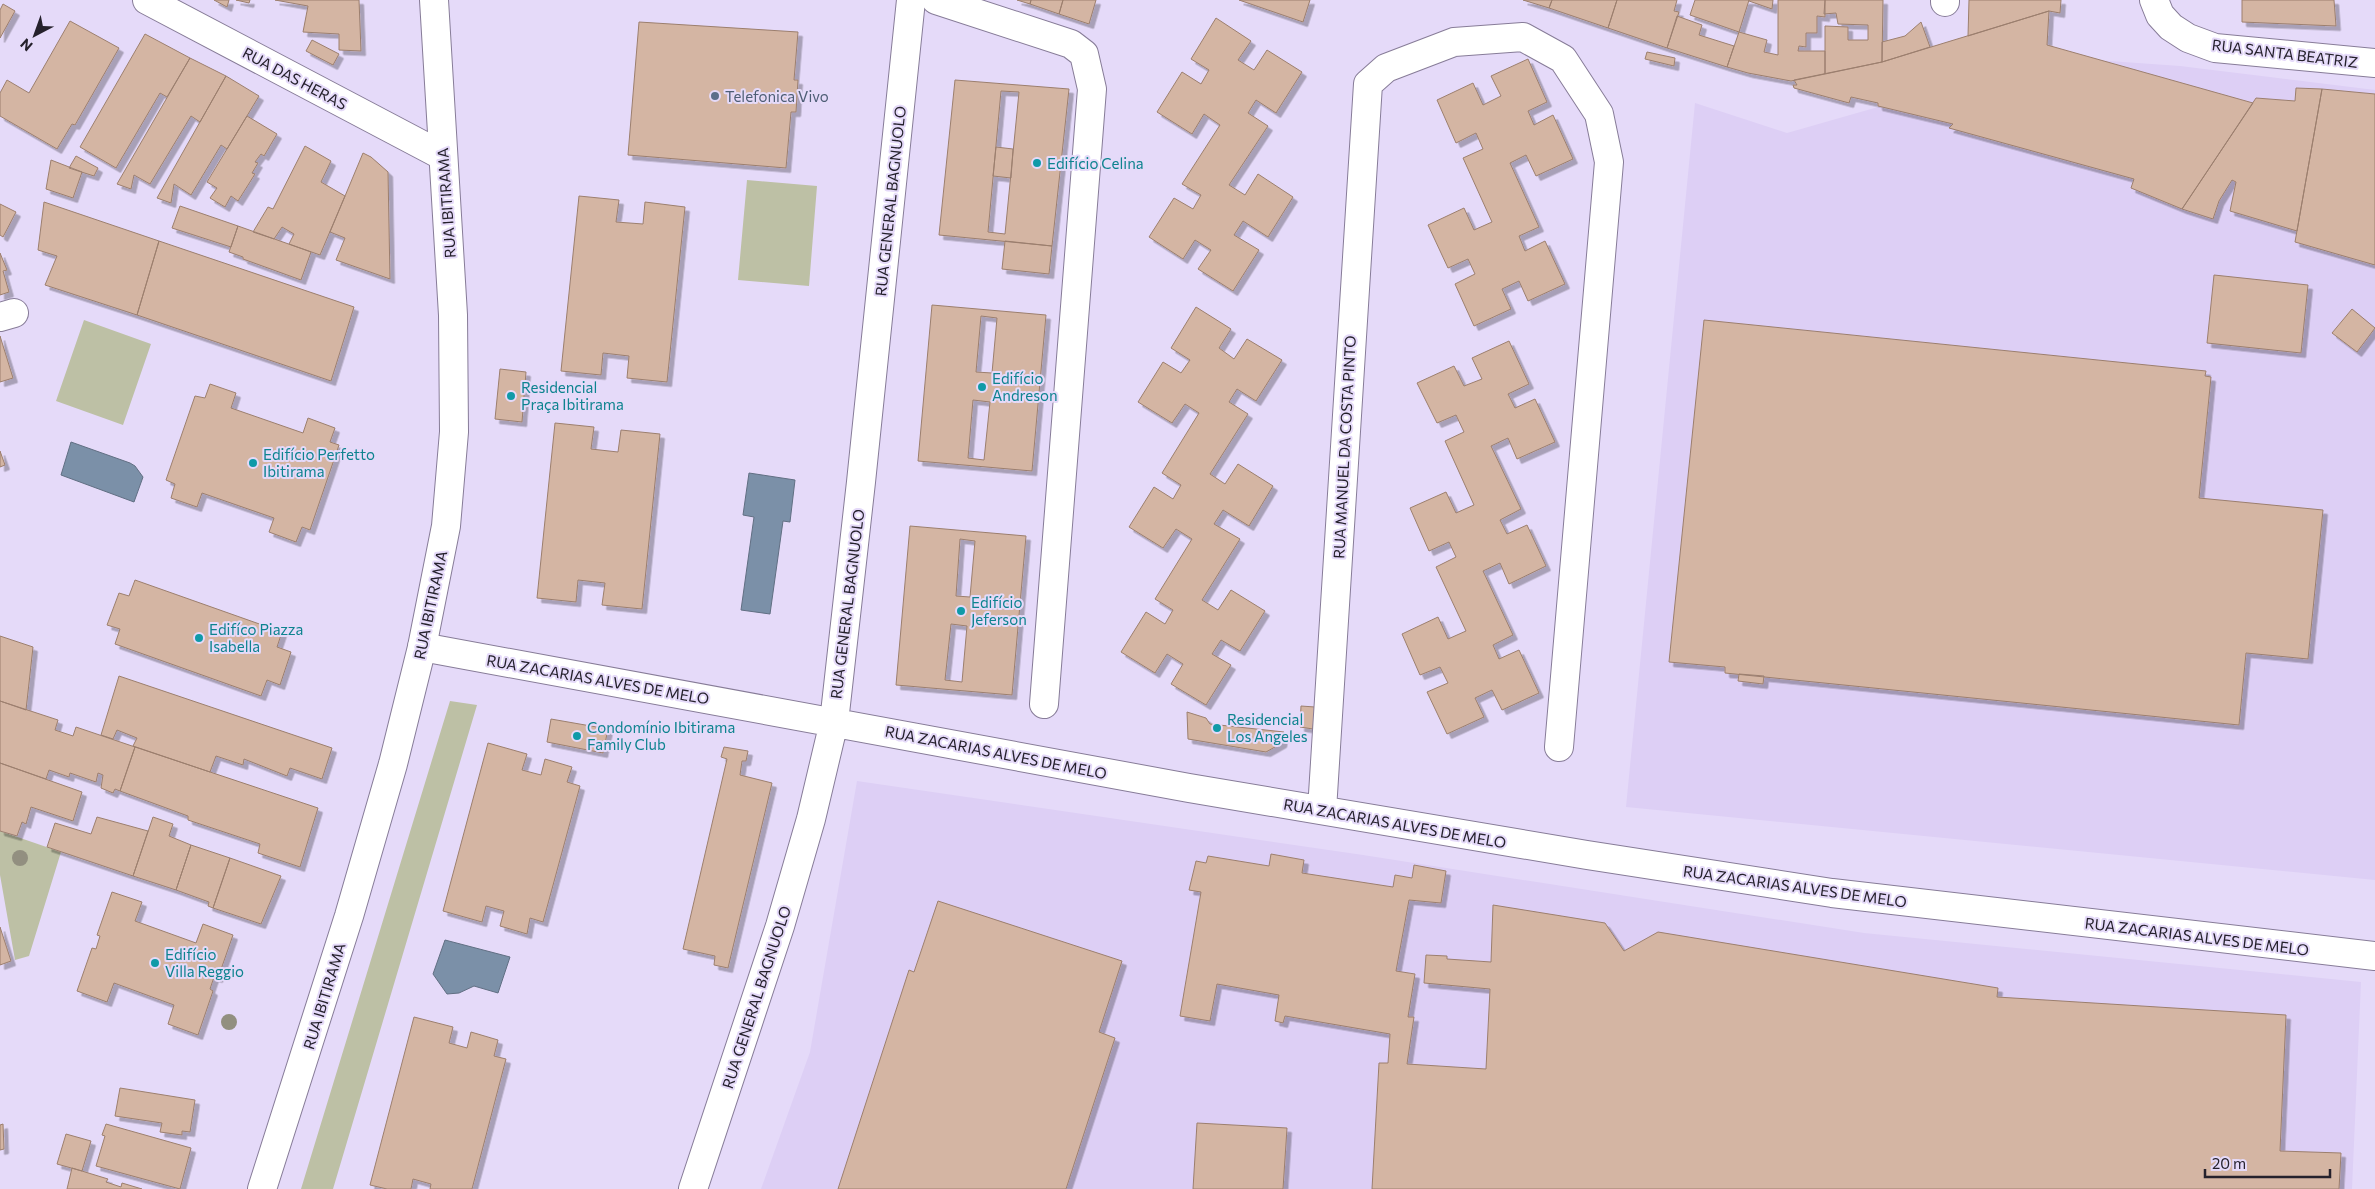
<svg xmlns="http://www.w3.org/2000/svg" width="2375" height="1189" font-family="Commissioner,sans-serif">
<defs>
<filter id="shadow"><feDropShadow dx="4.5" dy="4.5" stdDeviation="0" flood-color="#0004"/></filter>
</defs>
<rect width="100%" height="100%" fill="#e5daf9"/>
<path fill="#ddcff5" d="M2053 57 2180 66 2375 90V880L1626 807 1695 103 1787 133Z
M857 781 1363 855 1864 933 2361 982 2352 1189H761L810 1052Z"/>
<path fill="#bdc0a5" d="M747 180 817 186 809 286 738 280Z
M84 320 151 344 123 425 56 401Z
M450 701 477 705 333 1189H301Z
M0 831 61 852 29 956 15 960 0 875Z"/>
<path fill="#7b90a8" stroke="#616f83" d="M71 442 130 463 135 466 143 477 134 502 61 475Z
M749 473 795 480 790 522 783 521 770 614 741 610 754 517 743 515Z
M445 940 510 957 498 993 474 986 459 993 447 994 433 974Z"/>
<path fill="#d4b5a3" stroke="#9c7f6e" fill-rule="evenodd" filter="url(#shadow)" d="M214 0H229L227 7Z
M236 0H250L249 3Z
M275 0H359L361 51 339 50V34L303 32 308 6Z
M1017 0H1031L1030 4Z
M1031 0H1063L1059 14 1030 4Z
M1063 0H1096L1089 24 1059 14Z
M1239 0H1310L1303 22Z
M1523 0H1552L1549 8Z
M1552 0H1617L1608 28 1549 8Z
M1617 0H1677L1674 11 1679 12 1667 48 1608 28Z
M1695 0H1749L1739 32 1690 15Z
M1749 0H1773L1772 9 1749 1Z
M1778 0H1825V17L1817 16V33H1806V47L1799 46 1798 51H1825V74L1791 81 1748 73 1727 67 1739 32 1767 40 1764 52 1778 55Z
M1825 0H1883L1882 62 1825 74V26L1848 27V40H1868V25L1838 24 1836 13 1824 14Z
M1969 0H2061L2060 13 2049 11 1968 36Z
M2242 0H2334L2336 26 2242 22Z
M3 4 15 11 0 38V10Z
M2049 11 2047 45 2253 103 2182 209 2131 188 2134 179 1949 128 1953 124 1878 106V103L1851 97 1849 103 1794 88 1793 85H1797L1794 80 1882 62Z
M1677 16 1702 25 1699 35 1734 46 1727 67 1667 48Z
M1216 18 1251 41 1238 60 1254 70 1267 50 1302 72 1276 113 1256 100 1248 113 1268 126 1229 185 1245 195 1258 174 1293 197 1268 237 1243 221 1234 235 1259 250 1233 291 1198 269 1211 250 1195 240 1183 259 1149 237 1174 198 1193 209 1201 195 1182 184 1220 125 1204 114 1192 134 1157 112 1182 72 1201 84 1209 70 1191 59Z
M70 21 119 48 75 125 72 124 57 149 0 116V93L7 80 29 93Z
M639 22 798 32 794 80H798L796 112H791L786 168 628 155Z
M1921 22 1930 47 1882 62V42L1905 36Z
M145 34 190 58 167 97 160 93 116 168 80 147Z
M312 40 339 54 333 65 306 51Z
M1647 52 1675 58 1674 66 1645 59Z
M190 58 226 76 200 122 191 116 150 184 134 175 131 189 117 184Z
M1528 59 1547 102 1528 111 1534 125 1553 115 1573 159 1536 176 1526 155 1510 163 1539 227 1519 236 1525 251 1545 241 1565 284 1528 301 1519 281 1502 289 1511 309 1474 326 1455 284 1475 274 1468 259 1448 268 1428 225 1464 208 1474 230 1492 222 1463 158 1483 149 1476 133 1456 143 1437 100 1473 83 1483 105 1501 96 1491 76Z
M226 76 259 96 227 149 221 145 191 195 174 184 171 203 157 198Z
M955 80 1069 89 1052 246 939 235ZM1001 91 1019 92 1005 234 988 232Z
M2296 88 2322 89 2297 231 2230 211 2236 182 2232 180 2219 201 2213 219 2182 209 2256 98 2295 101Z
M2322 89 2375 94V265L2295 242Z
M247 116 277 134 264 156 261 154 255 162 258 163 252 173 255 174 238 201 231 196 225 207 210 198 217 188 207 182Z
M305 146 331 161 321 182 345 196 320 255 289 244 294 234 282 227 274 239 253 232 268 207 273 209Z
M996 147 1013 149 1011 178 993 176Z
M363 153 371 157 388 172 390 279 336 260 345 238 330 232Z
M76 156 98 168 94 176 69 168Z
M51 160 82 172 73 198 46 189Z
M579 196 619 200 616 222 643 224 645 202 685 207 667 382 627 378 629 356 603 353 601 375 561 371Z
M44 202 159 241 137 315 45 285 57 256 38 250Z
M0 204 16 212 3 237 0 235Z
M180 206 238 226 231 247 172 228Z
M238 226 311 252 301 280 243 259V257L229 252Z
M159 241 354 307 331 381 137 315Z
M1005 241 1052 246 1049 274 1002 269Z
M0 253 7 270 3 271 9 292 0 295Z
M2214 275 2308 285 2301 353 2207 343Z
M932 305 1046 315 1032 471 918 461ZM981 316 997 318 992 373 976 372ZM973 400 990 402 984 460 968 458Z
M1196 307 1231 329 1219 348 1234 359 1247 339 1282 360 1256 401 1237 389 1229 402 1248 414 1210 474 1225 484 1238 464 1273 486 1249 526 1223 510 1214 524 1240 539 1202 600 1218 610 1231 590 1265 611 1240 651 1221 640 1212 654 1231 665 1206 705 1171 684 1183 664 1167 654 1155 673 1121 652 1146 612 1165 624 1173 610 1155 599 1192 539 1176 529 1163 548 1129 527 1154 487 1173 499 1181 485 1162 473 1199 413 1185 404 1172 423 1138 402 1163 362 1181 373 1190 360 1171 348Z
M2352 309 2375 328 2357 352 2332 333Z
M1704 320 2206 371 2205 376 2211 377 2199 498 2323 510 2308 659 2246 653 2239 725 1725 673V667L1669 662Z
M0 336 13 378 0 382Z
M1509 341 1529 384 1508 394 1515 408 1535 399 1555 442 1517 459 1508 438 1491 446 1521 509 1500 520 1507 534 1527 525 1546 566 1509 584 1500 563 1483 571 1513 635 1493 645 1499 659 1519 650 1539 693 1502 710 1492 690 1475 698 1484 717 1447 734 1427 692 1448 683 1440 667 1420 675 1402 634 1438 617 1448 639 1466 631 1436 567 1456 557 1449 542 1429 551 1410 508 1446 492 1456 513 1474 505 1445 441 1464 432 1456 415 1437 423 1417 383 1454 366 1464 386 1482 379 1472 358Z
M500 369 526 372 522 422 495 419Z
M210 384 236 393 231 408 303 433 308 418 335 428 330 442 339 445 310 530 302 527 296 542 269 532 274 518 202 493 197 507 171 498 175 484 166 480 195 396 205 398Z
M555 423 594 427 591 449 618 452 621 430 660 434 642 609 602 605 605 583 578 580 576 602 537 598Z
M0 451 5 465 0 467Z
M910 526 1026 536 1012 695 896 685ZM960 539 975 541 970 597 956 596ZM951 624 967 626 962 682 945 680Z
M135 580 282 632 277 647 291 652 280 685 267 680 261 696 115 644 120 629 107 625 119 593 129 596Z
M0 636 33 647 26 710 0 701Z
M1739 674 1764 676 1763 684 1738 681Z
M119 676 332 748 322 779 290 768 287 776 244 759 243 765 216 756 210 772 133 746 137 738 117 730 113 739 101 735Z
M0 701 58 720 55 730 73 736 76 727 135 747 120 791 115 789 113 793 101 788 103 775 98 773 96 782 70 773 69 777 49 770 46 779 0 763Z
M1301 706 1315 707 1313 729 1300 727Z
M1187 712 1206 718 1210 724 1284 732 1282 743 1266 752 1188 739Z
M551 719 608 729 603 753 547 742Z
M488 743 527 754 522 770 541 775 545 759 572 767 567 782 580 786 543 922 530 918 527 934 500 926 504 911 486 906 482 922 443 911Z
M135 747 318 808 300 867 258 853 260 844 188 820V816L120 791Z
M724 747 748 751 746 761H742L740 775 772 783 728 968 714 965 715 956 683 949 727 759 721 757Z
M0 763 82 792 73 821 31 807 26 824 22 822 17 836 0 831Z
M97 817 148 831 133 876 47 847 55 823 91 834Z
M153 817 173 824 169 836 191 845 176 890 133 876Z
M191 845 230 858 213 908 208 906 209 902 176 890Z
M1271 854 1304 860 1302 873 1393 887 1395 875 1412 878 1414 865 1446 871 1441 903 1409 900 1396 971 1415 974 1408 1017H1414L1407 1064 1486 1069 1490 989 1424 983 1426 955 1447 956V959L1491 962 1493 905 1605 923 1624 951 1658 932 1998 988 1997 997 2286 1015 2280 1151 2341 1153 2339 1189H1372L1379 1063H1388L1390 1034 1285 1016 1283 1023 1275 1021 1279 995 1217 984 1210 1021 1180 1016 1201 892 1189 890 1196 861 1206 863 1208 856 1269 866Z
M230 858 281 876 261 924 213 908Z
M112 892 142 902 135 921 196 943 203 924 233 935 218 978 214 977 210 989 213 991 198 1035 168 1024 174 1005 114 983 107 1002 77 991 92 948 96 949 100 936 97 935Z
M938 901 1122 961 1099 1032 1115 1038 1066 1189H838L909 970 914 972Z
M0 927 11 961 0 965Z
M414 1017 453 1027 449 1043 467 1048 471 1032 498 1040 494 1056 506 1059 472 1189H430L431 1184 413 1179 411 1189H387L370 1185Z
M120 1088 195 1100 190 1132 182 1131V1135L160 1132 162 1123 115 1116Z
M1197 1123 1287 1128 1283 1189H1193Z
M3 1124 4 1149 0 1150V1125Z
M106 1124 191 1148 180 1189 96 1166 105 1136 102 1135Z
M66 1134 91 1141 82 1171 57 1164Z
M72 1168 108 1179 106 1182 121 1187 122 1183 142 1189H67Z"/>
<g fill="none" stroke-linecap="round" stroke-linejoin="round">
<g stroke="#877c98" stroke-width="30">
<path id="minor" d="M147 0 443 156
M936 0 1071 44 1084 54 1092 89 1044 704
M1945 0V2
M2154 0 2160 15 2171 27 2188 38 2215 48 2375 63
M0 317 14 313
M422 647 1189 788 1587 855 1832 893 2375 956
M1322 810 1368 84 1386 68 1454 42 1523 37 1563 59 1599 114 1609 162 1559 747
M693 1189 780 926 811 819 834 722 861 482 911 0"/>
</g>
<g stroke="#877c98" stroke-width="30">
<path id="major" d="M262 1189 349 916 393 764 422 647 446 526 454 432 453 315 434 0"/>
</g>
<use href="#minor" stroke="#fff" stroke-width="28"/>
<use href="#major" stroke="#fff" stroke-width="28"/>
</g>
<g fill="#928f80">
<circle cx="20" cy="858" r="8"/>
<circle cx="229" cy="1022" r="8"/>
</g>
<circle fill="#5c6f8a" stroke="#e5daf9" stroke-width="2" cx="715" cy="96" r="5"/>
<g fill="#0f9aa8" stroke="#e5daf9" stroke-width="2">
<circle cx="1037" cy="163" r="5"/>
<circle cx="982" cy="387" r="5"/>
<circle cx="511" cy="396" r="5"/>
<circle cx="253" cy="463" r="5"/>
<circle cx="961" cy="611" r="5"/>
<circle cx="199" cy="638" r="5"/>
<circle cx="1217" cy="728" r="5"/>
<circle cx="577" cy="736" r="5"/>
<circle cx="155" cy="963" r="5"/>
</g>
<g text-anchor="middle" dominant-baseline="central" stroke-width="4" stroke-linejoin="round" paint-order="stroke">
<g font-size="15" fill="#25212c" stroke="#e5daf9">
<text transform="translate(2285 53) rotate(7)">RUA SANTA BEATRIZ</text>
<text transform="translate(295 78) rotate(28)">RUA DAS HERAS</text>
<text transform="translate(890 201) rotate(-84)">RUA GENERAL BAGNUOLO</text>
<text transform="translate(446 203) rotate(-94)">RUA IBITIRAMA</text>
<text transform="translate(1344 447) rotate(-87)">RUA MANUEL DA COSTA PINTO</text>
<text transform="translate(847 604) rotate(-83)">RUA GENERAL BAGNUOLO</text>
<text transform="translate(430 605) rotate(-78)">RUA IBITIRAMA</text>
<text transform="translate(598 679) rotate(10)">RUA ZACARIAS ALVES DE MELO</text>
<text transform="translate(996 752) rotate(11)">RUA ZACARIAS ALVES DE MELO</text>
<text transform="translate(1395 823) rotate(10)">RUA ZACARIAS ALVES DE MELO</text>
<text transform="translate(1795 886) rotate(8)">RUA ZACARIAS ALVES DE MELO</text>
<text transform="translate(2197 936) rotate(7)">RUA ZACARIAS ALVES DE MELO</text>
<text transform="translate(324 996) rotate(-73)">RUA IBITIRAMA</text>
<text transform="translate(756 997) rotate(-72)">RUA GENERAL BAGNUOLO</text>
</g>
<g font-size="15" fill="#4e5e75" stroke="#e5daf9" text-anchor="start">
<text x="725" y="96">Telefonica Vivo</text>
</g>
<g font-size="15" fill="#0d838f" stroke="#e5daf9" text-anchor="start">
<text x="1047" y="163">Edifício Celina</text>
<text x="992" y="378">Edifício<tspan x="992" dy="17">Andreson</tspan></text>
<text x="521" y="387">Residencial<tspan x="521" dy="17">Praça Ibitirama</tspan></text>
<text x="263" y="454">Edifício Perfetto<tspan x="263" dy="17">Ibitirama</tspan></text>
<text x="971" y="602">Edifício<tspan x="971" dy="17">Jeferson</tspan></text>
<text x="209" y="629">Edifíco Piazza<tspan x="209" dy="17">Isabella</tspan></text>
<text x="1227" y="719">Residencial<tspan x="1227" dy="17">Los Angeles</tspan></text>
<text x="587" y="727">Condomínio Ibitirama<tspan x="587" dy="17">Family Club</tspan></text>
<text x="165" y="954">Edifício<tspan x="165" dy="17">Villa Reggio</tspan></text>
</g>
</g>
<g transform="translate(35 35) rotate(221)" stroke="#e5daf9" stroke-width="4" paint-order="stroke">
<path d="M0-4L9 19L0 12L-9 19Z" fill="#25212c"/>
<text y="-8" font-size="14" font-weight="bold" text-anchor="middle" fill="#25212c">N</text>
</g>
<path d="M2205 1169v8h125v-8" fill="none" stroke="#25212c" stroke-width="2.5"/>
<text x="2212" y="1169" font-size="15" fill="#25212c" stroke="#e5daf9" stroke-width="4" paint-order="stroke">20 m</text>
</svg>
